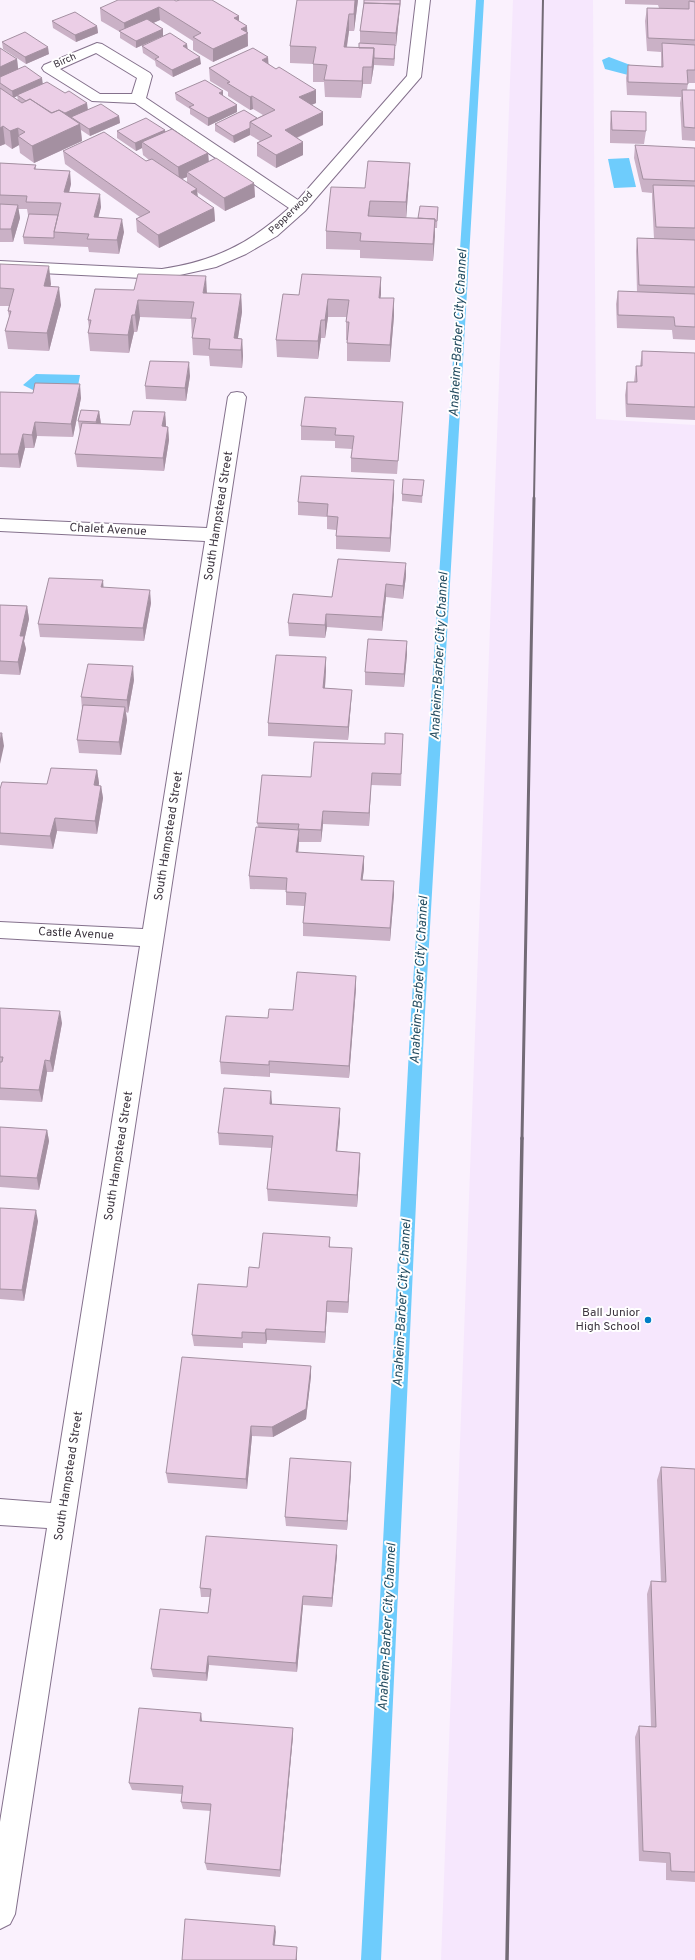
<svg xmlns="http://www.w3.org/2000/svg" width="695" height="1960" font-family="Overpass,sans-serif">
<rect width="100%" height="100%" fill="#faf1fd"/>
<path fill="#f6e7fd" d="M513 0H593L596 419 695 425V1960H441Z"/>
<path fill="#6eccfc" d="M609 57 633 66 628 75 605 69 602 60Z
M629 158 636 187 614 188 608 159Z
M36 374 80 375 78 386 37 392 23 385Z"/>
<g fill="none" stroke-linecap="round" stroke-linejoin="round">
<path fill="#6eccfc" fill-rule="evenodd" d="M476 0H484L424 1030 381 1960H361L410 1030Z"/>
<g stroke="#84718c" stroke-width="2">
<path id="minor" d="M416 0H430L421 77 305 211 277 236 246 254 216 267 162 279 0 271V261L162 269C215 261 249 244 289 208L135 103 92 101 44 71 42 68 44 65 97 43 102 44 150 73 152 76 146 98 298 200 407 76ZM96 53 137 78 132 94H100L60 69Z
M237 392 243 393 246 397 15 1914 10 1924 0 1929V1822L47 1528 0 1525V1499L51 1503 140 946 0 938V922L143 929 205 541 0 531V519L207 528 228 397 231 393Z"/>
</g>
<use href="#minor" fill="#fff" fill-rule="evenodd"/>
<path stroke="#736b76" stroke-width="2" d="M534 499 543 0"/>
<path stroke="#736b76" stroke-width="3" d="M522 1139 534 498"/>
<path stroke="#736b76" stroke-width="3.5" d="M507 1960 522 1138"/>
</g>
<path fill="#cab1c6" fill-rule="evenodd" d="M358 0 354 31H349L347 47 359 48 360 43V31L364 0H401L399 17 396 46H395L394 66 374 65 371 84H363L361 98 325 97 324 82H313V64L290 63V46Z
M625 0H695V83H688L687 90H695V141L682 140 680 103 681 97 627 95 626 78 628 65 661 67V52L647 51 645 21 647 8H659L658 5 625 4Z
M176 1 239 16V21L248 33V46L213 62 193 50V41L160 20 153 23 163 29V36L136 48 120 38V32L101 21 100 8Z
M52 21 97 26 98 33 76 42 53 28Z
M2 42 49 54 26 64 3 49Z
M142 46 188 49 201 64 173 77 156 66 155 61 143 53Z
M0 48 17 59 18 69 88 110 119 116 120 123 90 136 81 130 82 141 34 163 20 153 19 145 12 149 5 144 0 146ZM17 96 18 100 14 98Z
M269 64 316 103 311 105 323 112V125L297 138 303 142V155L276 168 257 156V143L260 141 250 135 234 143 215 131V124L257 118 263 115 253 109 250 110 228 96V92L210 81 209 68Z
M175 93 223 96 237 105V112L208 126 190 114V109L176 100Z
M611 111 646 131 644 144 610 143V124Z
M165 130V131L208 153 209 162 254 183 255 197 225 211 197 192 198 197 214 208 215 221 159 248 137 232 136 219 140 217 65 164 63 151 146 161 149 160 143 155 142 148 136 151 117 138V131ZM187 177V183L182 179Z
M635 145 695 148V340L673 339 672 330 617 328 616 304 618 291 637 292 636 251 637 238 654 239 652 198V193L642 192 634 158Z
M0 163 36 165V169L71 184 69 192 101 207 98 218 124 232 119 254 89 252 88 247 24 244 23 237 29 215H28L27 209H18L20 218 13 242H0Z
M409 180 406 218H418L438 207 437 228H435L433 261 360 258V250L326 249V231L365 188Z
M0 264 51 284 50 287 61 305 49 351 8 349 5 331 9 317 8 311 9 306H0Z
M381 277 380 298H394V316L390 362 347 361V340H346V322L347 317H328L325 338H321L318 359 277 357 276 340 299 295Z
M95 289 241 294 242 312 238 338 242 339 243 356 242 368 210 366 209 356 193 355 191 319 140 317 137 332H134L129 353 90 351 88 333 89 329 88 320Z
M642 351 695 353V420L626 417 625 395 627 382H634L636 366H640Z
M190 376 186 401 146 399 145 386Z
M0 392 81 398 73 437 37 436 34 448H25L20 468 0 467Z
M403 402 402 415 397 474 351 472V458L352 449 335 448V441L301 440V426Z
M99 411 101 424 130 425 165 412 166 427H168L169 440 164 471 77 467 75 454 80 433 78 421Z
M423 487 422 503 402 501V494Z
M394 493 390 552 336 549V530L327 529V517L298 515V502Z
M406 576 403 599 386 597 382 631 327 627 325 638 289 636 288 623 332 597Z
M151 603 144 641 40 637 38 624Z
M0 605 27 606 29 619 24 641 26 649 20 675 0 674Z
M407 641V654L404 687 365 685V672Z
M326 657V670L325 688 352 690 351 703 348 740 268 736V723Z
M134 680 128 713 126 712 127 720 121 755 79 753 77 740 82 709 81 697Z
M403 734 401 786 371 785 369 826 323 824 321 842H299L298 853 364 856V869L362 880 394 881V894L390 941 303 936V923L304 906 286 905V890L250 889 249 876 258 827 257 823 311 777 385 744Z
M97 770 99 783V786H101L103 798 97 834 57 831 53 849 0 845V789L47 784Z
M356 976V988L349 1078 270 1073V1077L221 1074 220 1062 268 1018 293 1010Z
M0 1008 62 1023 53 1072H47L42 1102 0 1100Z
M272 1104 340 1120 337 1151 360 1153V1164L357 1207 268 1201 267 1189 272 1148 219 1145 218 1133Z
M0 1127 47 1130 49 1141 39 1190 0 1187Z
M0 1208 38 1221 24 1301 0 1299Z
M330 1237V1247L351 1260 348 1313 327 1312 325 1343 267 1340 266 1344 243 1343V1348L194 1346 192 1335 247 1287 259 1268Z
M311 1366V1376L306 1419 273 1437 252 1436 247 1489 168 1483 166 1473Z
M351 1462V1472L347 1530 286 1526 285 1517Z
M661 1467 695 1469V1882L666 1880V1863L639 1861 635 1737 639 1726 651 1727 647 1594 651 1581 661 1582 657 1480Z
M337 1555 332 1607 303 1605 297 1672 209 1665 207 1681 153 1677 151 1669 208 1613 210 1597H201L200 1588Z
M202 1721V1722L293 1728V1736L280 1877 207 1870 205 1863 211 1811 183 1809 181 1802 182 1794 132 1790 129 1783Z"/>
<path fill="#a490a1" d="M355 0H358L354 31V14Z
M400 4 399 17 396 46V33Z
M159 7 160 20 126 35 125 34 124 23Z
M349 14V31L344 64V47Z
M239 16V29L234 18Z
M97 26 98 33 76 42 75 35Z
M247 26 248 46 213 62V49L241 29Z
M163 29V36L136 48V41Z
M187 44 188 51 183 46Z
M395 45V52L394 66V59Z
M48 47 49 54 26 64 25 57Z
M374 48V65L371 84 372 67Z
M200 57 201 64 173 77 172 70Z
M268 57 269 70 262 60Z
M17 59 19 77 0 83V67Z
M363 67V84L361 98 362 81Z
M42 78 43 85 17 95V96L13 98 12 91Z
M316 90V103L300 110 299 97Z
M223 91V98L219 93Z
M252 96 253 109 250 110V97Z
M87 103 88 110 58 124 57 117Z
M237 105V112L208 126V118Z
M323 112V125L285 143V130Z
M119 116 120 123 90 136 89 129Z
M80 124 82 141 34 163 32 146Z
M3 126 5 144 0 146V128Z
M18 128 19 137 18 136 19 145 12 149 10 131Z
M250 128V135L234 143 233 136Z
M165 130 166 137 142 142V148L136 151 135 143Z
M303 142V155L276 168V155Z
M208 153 209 166 187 172V177L179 180 178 167Z
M410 163 409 180 406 220V202Z
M70 171 71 184 66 205 64 192Z
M254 183 255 197 225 211 224 198Z
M197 189 198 202 191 192Z
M100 194 101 207 95 231 94 217Z
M370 201 369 218 368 216Z
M18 205 20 218 13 242 11 229Z
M214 208 215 221 159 248 158 235Z
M122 219 124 232 119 254 117 240Z
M435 219V236L433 261V244Z
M49 266 51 284 46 304 44 286Z
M206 276 207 294 203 293Z
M381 277V295L378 315 379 298Z
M59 287 61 305 49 351 47 333Z
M241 294 242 312 236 350 234 338Z
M394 298V316L390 362V345Z
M328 299V317L325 338V320Z
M138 300 140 317 137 332 135 315Z
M132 315 134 332 129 353 128 335Z
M321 320V338L318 359V341Z
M242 339 243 356 242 368 241 350Z
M189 362 190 376 186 401 185 388Z
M80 384 81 398 73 437 71 424Z
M99 411 101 424 98 436 96 422Z
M165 412 166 425 164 440 162 426Z
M35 422 37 436 34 448 32 435Z
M168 427 169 440 164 471 163 458Z
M23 434 25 448 20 468 18 454Z
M394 480V493L390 552V538Z
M406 563V576L403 599V586Z
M103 580 104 593 101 587Z
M386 584V597L382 631V617Z
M150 590 151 603 144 641 143 628Z
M27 606 29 619 24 641 26 649 20 675 18 662 20 636Z
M326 614 327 627 325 638V625Z
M407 641V654L404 687V674Z
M326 657V670L324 701 323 688Z
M133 666 134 680 128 713 127 700Z
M352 690 351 703 348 740V727Z
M125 707 127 720 121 755 119 742Z
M2 733 4 746 0 764V741Z
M97 770 99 783 96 798 94 785Z
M372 773 371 785 369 826V813Z
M101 786 103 798 97 834 95 821Z
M323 811V824L321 842V830Z
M55 818 57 831 53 849 50 836Z
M299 830V842L297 865 296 852Z
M364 856V869L361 892V880Z
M394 881V894L390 941V928Z
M356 976V988L349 1078V1066Z
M60 1011 62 1023 53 1072 50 1061Z
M45 1060 47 1072 42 1102 39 1090Z
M269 1061 270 1073V1077L269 1065Z
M271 1091 272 1103 270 1116V1104Z
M340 1108V1120L336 1163V1151Z
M47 1130 49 1141 39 1190 37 1178Z
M360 1153V1164L357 1207V1195Z
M36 1210 38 1221 24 1301 22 1290Z
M352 1248 351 1260 348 1313V1302Z
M327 1301V1312L325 1343V1332Z
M266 1329 267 1340 266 1344 265 1333Z
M311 1366V1376L306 1419 273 1437 272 1427Z
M251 1426 252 1436 247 1489 246 1479Z
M351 1462V1472L347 1530V1521Z
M337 1545V1555L332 1607V1598Z
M303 1596V1605L297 1672 296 1663Z
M208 1656 209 1665 207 1681 206 1673Z
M201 1713 202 1721 201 1730 200 1721Z
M293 1728V1736L280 1877V1870Z
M275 1926 276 1932 274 1951 273 1945Z
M297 1947V1960H296Z"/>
<path fill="#ebcee6" stroke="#a490a1" d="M118 0H174L176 1 180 0H212L239 16 234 18 247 26 241 29 248 33 213 49 193 37 201 33 159 7 124 23 100 8Z
M297 0H355L354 14H349L344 47 374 48 372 67H363L362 81 324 80 327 65 313 64 316 47 290 46Z
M364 0H400V4L364 3Z
M689 1 695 2V40L648 38 647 8 689 9Z
M364 3 400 4 396 33 360 31Z
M75 12 97 26 75 35 52 21Z
M147 19 163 29 136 41 119 31Z
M25 32 48 47 25 57 2 42Z
M170 33 187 44 183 46 200 57 172 70 155 59 159 57 142 46Z
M359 43 395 45 394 59 374 58V48H359Z
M662 43 695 45V70H687L688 84 628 82V65L663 67Z
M0 48 17 59 0 67Z
M253 48 268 57 262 60 276 69 279 67 316 90 299 97 323 112 285 130 303 142 276 155 257 143 272 136 250 122 275 110 252 96 250 97 227 83 230 82 209 68Z
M25 66 42 78 12 91 0 83V77Z
M205 80 223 91 219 93 237 105 208 118 189 107 194 105 175 93Z
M47 82 65 93 69 91 87 103 65 113 59 110 52 113 30 99 26 101 17 95Z
M0 88 22 103 30 99 51 113 59 110 80 124 32 146 18 136 25 132 18 128 10 131 3 126 0 128Z
M682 90H695V128L684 127Z
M101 104 119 116 89 129 71 117Z
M244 110 257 118 250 122V128L233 136 215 124Z
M611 111 646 112V131L612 130Z
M146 118 165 130 135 143 117 131Z
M172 129 208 153 178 167 142 142Z
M104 132 146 161 152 159 197 189 191 192 214 208 158 235 136 219 150 212 63 151Z
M635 145 695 148V181L643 179Z
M216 158 254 183 224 198 187 172Z
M368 161 410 163 406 202 370 201 368 216 435 219 433 244 360 241 361 233 326 231 331 187 365 188Z
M0 163 36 165 34 169 70 171 64 192 100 194 94 217 122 219 117 240 87 239 89 234 54 232 61 203 26 202 27 196 0 195Z
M653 185 695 186V228L656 227Z
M0 204 18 205 11 229H0Z
M420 206 438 207 437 221H435V219L418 218Z
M29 214 58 215 54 232V238L23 237Z
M637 238 695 240V287L639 285Z
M0 264 49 266 44 286 59 287 47 333 5 331 11 311H8L14 289 0 288Z
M138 274 206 276 203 293 241 294 234 338 242 339 241 350 209 349 210 339 192 338 196 318H191L194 302 138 300 135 315H132L128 335 88 333 91 320H88L95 289 134 290Z
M302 274 381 277 379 298H394L390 345 347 343 349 322H346L349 300 328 299 325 320H321L318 341 276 340 283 294 299 295Z
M618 291 695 294V327L675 326 674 317 618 315Z
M642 351 695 353V407L627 404V382H637L636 366H642Z
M150 361 189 362 185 388 145 386Z
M35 383 80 384 71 424 35 422 32 435 23 434 18 454H0V392L33 393Z
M305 397 403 402 398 461 351 458 354 436 335 435 336 428 301 426Z
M81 410 99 411 96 422 78 421Z
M133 411 165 412 162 426 168 427 163 458 75 454 82 423 130 425Z
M301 476 394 480 390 538 336 536 338 517 327 516 328 504 298 502Z
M403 479 424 480 422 496 402 494Z
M338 559 406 563 403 586 386 584 382 617 326 614 325 625 288 623 293 594 332 597Z
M49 578 103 580 101 587 150 590 143 628 38 624Z
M0 605 27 606 20 636H24L18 662 0 661Z
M368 639 407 641 404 674 365 672Z
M276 655 326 657 323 688 352 690 348 727 268 723Z
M88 664 133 666 127 700 81 697Z
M83 705 125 707 119 742 77 740Z
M0 733H2L0 741Z
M385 733 403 734 401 774 372 773 369 813 323 811 321 830 298 829 299 824 257 823 262 775 311 777 314 742 385 744Z
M51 768 97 770 94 785 101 786 95 821 55 818 50 836 0 833V789L2 782 47 784Z
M256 827 299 830 296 852 364 856 361 880 394 881 390 928 303 923 306 893 286 892 287 878 249 876Z
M297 972 356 976 349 1066 269 1061V1065L220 1062 226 1016 268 1018 269 1009 293 1010Z
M0 1008 60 1011 50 1061 45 1060 39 1090 0 1088V1062H2L3 1057H0Z
M224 1088 271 1091 270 1104 340 1108 336 1151 360 1153 357 1195 267 1189 273 1136 218 1133Z
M0 1127 47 1130 37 1178 0 1176Z
M0 1208 36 1210 22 1290 0 1289Z
M263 1233 330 1237 329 1247 352 1248 348 1302 327 1301 325 1332 266 1329 265 1333 242 1332V1338L192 1335 198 1284 247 1287 249 1267 259 1268Z
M182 1357 311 1366 306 1409 272 1427 251 1426 246 1479 166 1473Z
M290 1458 351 1462 347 1521 285 1517Z
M661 1467 695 1469V1872L671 1871 670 1853 643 1851 639 1726 656 1727 651 1581 666 1582Z
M206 1536 337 1545 332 1598 303 1596 296 1663 208 1656 206 1673 151 1669 160 1609 208 1613 211 1589 200 1588Z
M139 1708 201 1713 200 1721 293 1728 280 1870 205 1863 211 1804 181 1802 183 1786 129 1783Z
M185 1919 275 1926 273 1945 297 1947 296 1960H182Z"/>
<circle fill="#007ec6" stroke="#fff" stroke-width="1.5" cx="648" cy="1320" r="4"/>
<g text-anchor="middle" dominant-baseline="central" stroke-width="4" stroke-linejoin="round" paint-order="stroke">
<g font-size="10" fill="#3d3540" stroke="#fff">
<text transform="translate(65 61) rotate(-24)">Birch</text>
<text transform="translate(291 213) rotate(-44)">Pepperwood</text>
</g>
<g font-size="12" fill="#3d3540" stroke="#fff">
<text transform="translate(219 516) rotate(-81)">South Hampstead Street</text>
<text transform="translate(108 530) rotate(3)">Chalet Avenue</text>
<text transform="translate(169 836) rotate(-81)">South Hampstead Street</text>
<text transform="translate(76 934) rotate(3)">Castle Avenue</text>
<text transform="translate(119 1156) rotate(-81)">South Hampstead Street</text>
<text transform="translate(69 1476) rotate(-81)">South Hampstead Street</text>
</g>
<g font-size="12" fill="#3d3540" stroke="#fff" text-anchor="end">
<text x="640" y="1313">Ball Junior<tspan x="640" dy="14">High School</tspan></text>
</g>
<g font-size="13" font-style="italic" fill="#244c60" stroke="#fff">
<text transform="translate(459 333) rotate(-87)">Anaheim-Barber City Channel</text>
<text transform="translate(440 656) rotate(-87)">Anaheim-Barber City Channel</text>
<text transform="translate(420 980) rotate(-87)">Anaheim-Barber City Channel</text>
<text transform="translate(403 1303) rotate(-87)">Anaheim-Barber City Channel</text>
<text transform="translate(388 1627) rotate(-87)">Anaheim-Barber City Channel</text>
</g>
</g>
</svg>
